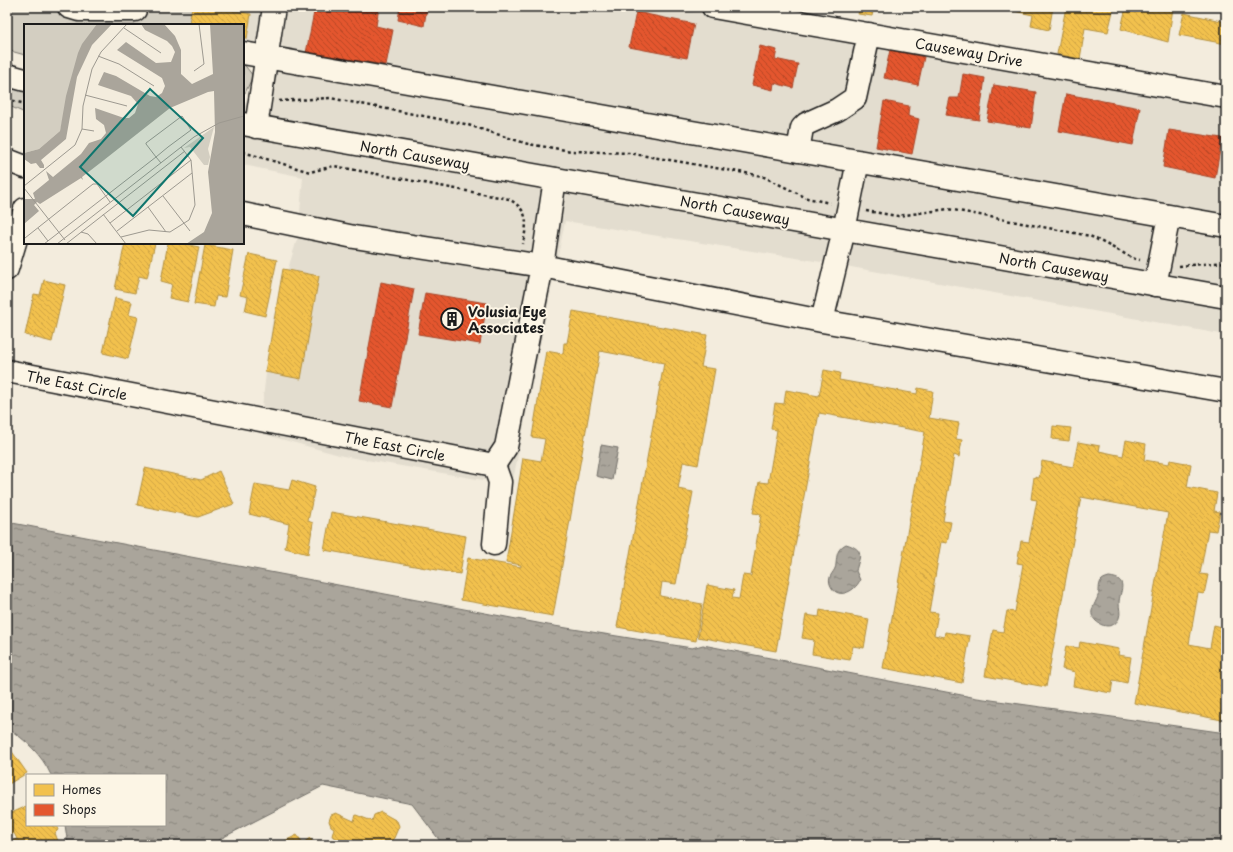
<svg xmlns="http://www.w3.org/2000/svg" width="1233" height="852" font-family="'Playpen Sans',sans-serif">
<defs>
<pattern id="water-ripples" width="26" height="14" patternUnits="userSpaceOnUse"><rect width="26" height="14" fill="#aaa59b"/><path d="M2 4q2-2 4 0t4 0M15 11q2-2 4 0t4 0" fill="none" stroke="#8a867e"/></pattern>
<pattern id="homes-back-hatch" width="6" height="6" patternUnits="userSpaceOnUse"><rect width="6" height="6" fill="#f2c14e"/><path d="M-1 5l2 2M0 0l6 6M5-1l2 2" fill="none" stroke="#cfa544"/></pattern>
<pattern id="shops-back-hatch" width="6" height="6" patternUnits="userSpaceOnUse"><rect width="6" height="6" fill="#e4572e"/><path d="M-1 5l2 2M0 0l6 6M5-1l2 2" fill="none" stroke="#b84726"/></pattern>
</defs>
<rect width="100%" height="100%" fill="#f3ecdd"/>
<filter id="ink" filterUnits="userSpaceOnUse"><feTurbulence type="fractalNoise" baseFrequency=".025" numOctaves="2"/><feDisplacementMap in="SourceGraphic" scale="8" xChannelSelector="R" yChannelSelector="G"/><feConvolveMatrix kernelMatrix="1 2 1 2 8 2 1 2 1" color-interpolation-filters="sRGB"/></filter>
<g filter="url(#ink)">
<path fill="#e3ddcf" d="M200 7H665L808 32 1226 110V287L243 114V101H246L252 96 260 71 243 55V25H197Z
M243 134 1226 307V335L840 265 565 221 512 485 343 456 259 433 272 322 298 236 303 177 243 165Z"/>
<path fill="#d3cec1" stroke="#78756e" d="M7 7H192L189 25H25V55L7 50Z
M243 63 253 76 245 93H243Z
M7 85 25 90V113L7 105Z"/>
<path fill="url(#water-ripples)" stroke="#716e68" d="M601 445 618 448 612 480 596 476Z
M7 522 548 625 692 648 703 645 977 698 1226 733V845H443L412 804 323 786 220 839 219 845H68L65 825H165V775H51C42 755 25 739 7 728Z
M846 544C866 550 859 557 856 571L860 580C855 592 836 601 830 584 827 575 836 572 836 564 837 554 837 549 846 544Z
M1109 577C1130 579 1119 592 1119 603 1119 608 1121 613 1119 618 1115 628 1103 628 1096 621 1087 613 1095 605 1098 596 1100 591 1098 586 1101 581 1104 578 1106 578 1109 577Z"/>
<path fill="url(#homes-back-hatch)" stroke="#b2903f" d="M192 7H215L251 14 247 38H243V25H189Z
M860 7H874L872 16 858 14Z
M1004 7H1053L1049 30 1031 26 1033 15 1004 9Z
M1066 7H1114L1108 32 1085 28 1080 59 1057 54Z
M1126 7 1150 11 1155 7 1173 8 1168 42 1121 29Z
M1184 13 1226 22V44L1179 35Z
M125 243H155L147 278 139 276 135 293 115 289Z
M168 243H181L199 247 188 302 169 298 172 284 161 281Z
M205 245 233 250 225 297 216 296 214 307 194 304Z
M249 254 277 260 265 316 245 311 248 297 240 295Z
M283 269 319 276 301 379 265 372Z
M44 280 65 285 52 342 25 335 34 294 40 295Z
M115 298 132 302 129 315 138 317 128 359 103 353Z
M573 311 707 335 701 367 715 369 698 465 683 462 678 489 693 492 676 584 662 582 660 596 702 604 696 641 617 627 664 363 600 351 553 616 461 600 468 558 521 567V565L506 562 523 458 541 461 545 439 532 437 546 351 563 354 564 343H567Z
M824 370 840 373 839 380 917 394 918 388 933 391 929 418 959 423 956 439 962 440 959 457 954 455 943 521 951 522 947 543 941 542 929 612 938 613 934 635 944 637 945 632 970 636 962 683 883 668 925 432 819 413 776 651 698 637 707 585 734 590 732 598 739 599 743 575 751 576 761 514 753 513 759 482 768 483 777 430 771 429 775 403 784 404 786 390 819 396Z
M1053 426 1071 428 1069 441 1052 439Z
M1126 440 1146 444 1144 460 1169 464 1170 460 1191 464 1187 487 1217 493 1214 511 1220 512 1216 531 1208 530 1200 574 1208 575 1204 594 1198 593 1189 644 1210 648 1214 625 1226 628V697L1222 720 1134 703 1168 513 1081 497 1046 687 985 676 993 630 1003 632 1007 611 1015 612 1023 564 1017 563 1021 541 1029 542 1037 500 1031 499 1034 477 1039 478 1042 461 1073 467 1078 442 1100 446 1099 451 1123 456Z
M145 468 201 480 219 471 234 504 198 517 137 505Z
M292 480 315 487 308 521 313 523 308 554 285 548 289 524 249 514 255 484 289 490Z
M331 512 466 536 460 574 324 550Z
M820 610 869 619 864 648 853 646 850 660 812 654 814 640 802 638 806 615 819 617Z
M1080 642 1119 649 1118 655 1131 657 1127 683 1113 680 1111 693 1073 686 1075 672 1062 669 1066 646 1079 648Z
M8 746 27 773 7 785V747Z
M27 806V825H56L58 830 55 833 59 844 7 845V843L17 839 14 833 7 836V815Z
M381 812 397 821 399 826 391 845H346L342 843 343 841 332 836 334 828 331 826 329 821 331 815 336 813 354 821 356 815 372 821 374 815Z
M297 835 303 843 310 838 315 845H277Z"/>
<path fill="url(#shops-back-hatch)" stroke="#a84529" d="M315 7H379L376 26 393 30 386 65 306 53Z
M400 7H427L424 26 398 20Z
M636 12 694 24 687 58 629 47Z
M760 46 777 50 775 59 798 64 793 88 774 83 773 90 752 85Z
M890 50 924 57 918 85 884 78Z
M963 74 985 78 979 120 946 115 950 98H959Z
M994 85 1036 92 1031 128 987 121Z
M1066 94 1140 108 1133 145 1059 131Z
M884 101 909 106 908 116 919 119 912 154 876 147Z
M1169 130 1222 138 1215 178 1163 167Z
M381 282 414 289 392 407 359 401Z
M425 293 487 303 480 344 418 334Z"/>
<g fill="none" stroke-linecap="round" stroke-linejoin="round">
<g stroke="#1c1c1c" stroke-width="25">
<path id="minor" d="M69 7 79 10H135
M713 7 1226 97
M243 53 1226 226
M256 127 274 7
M798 151 802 128 806 124 837 110 855 98 869 34
M7 160 25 167
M243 214 354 237 542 266 822 321 1226 391
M7 269 25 209
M1155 285 1169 216
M822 321 844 230 858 161
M7 371 494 465 506 447 542 266 555 179
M494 544 500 482 494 465"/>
</g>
<g stroke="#1c1c1c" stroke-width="25">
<path id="major" d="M7 75 25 80
M243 124 1226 297"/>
</g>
<path stroke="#1c1c1c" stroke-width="2.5" stroke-dasharray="3 3" stroke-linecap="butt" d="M7 99 25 104
M279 101 330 98 465 124 528 144 572 151 629 153 762 176 807 198 830 203
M243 152 310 172 334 166 509 199C530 212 527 222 523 244
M866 211 898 216 948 209 1090 236 1135 259 1140 260
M1179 266 1226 262"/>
<use href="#minor" stroke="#fcf5e5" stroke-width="22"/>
<use href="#major" stroke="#fcf5e5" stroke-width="22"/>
</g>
</g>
<defs>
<g id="building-ring" transform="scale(1.15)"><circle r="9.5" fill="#fcf5e5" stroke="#1c1c1c" stroke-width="1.5"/><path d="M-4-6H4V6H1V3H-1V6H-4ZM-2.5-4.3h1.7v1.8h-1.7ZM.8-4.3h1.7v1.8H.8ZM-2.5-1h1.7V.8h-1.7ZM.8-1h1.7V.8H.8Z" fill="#1c1c1c"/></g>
</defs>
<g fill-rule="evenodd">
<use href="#building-ring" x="452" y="319"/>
</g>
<g text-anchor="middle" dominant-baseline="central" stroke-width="4" stroke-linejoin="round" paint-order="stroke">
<g font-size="14" fill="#1c1c1c" stroke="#fcf5e5">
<text transform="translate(969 52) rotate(10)">Causeway Drive</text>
<text transform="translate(415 155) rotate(10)">North Causeway</text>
<text transform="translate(735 210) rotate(10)">North Causeway</text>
<text transform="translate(1054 267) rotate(10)">North Causeway</text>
<text transform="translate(77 385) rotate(11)">The East Circle</text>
<text transform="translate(395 446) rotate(11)">The East Circle</text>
</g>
<g font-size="14" font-weight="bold" fill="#1c1c1c" stroke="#fcf5e5" text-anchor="start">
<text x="468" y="311">Volusia Eye<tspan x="468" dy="16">Associates</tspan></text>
</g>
</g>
<g transform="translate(24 24)">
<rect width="220" height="220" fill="#f3ecdd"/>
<path d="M0 0H73L49 50 36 107 15 125 0 129Z" fill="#d3cec1"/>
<path d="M190 103 184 125 186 133 184 141H180L166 123 160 124Z" fill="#d3cec1"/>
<path d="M73 0H88L68 21 53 53 42 115 17 136 20 141V144H16L12 139 7 140 0 135V129L15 125 36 107 42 72 54 29 58 20ZM117 0H140L151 12 157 26V50L168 60 189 50 186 0H220V220H162L180 208 188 189 184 148 191 108 190 67 184 68 146 84 80 136 58 153 59 156 57 154 16 180 13 178 10 181 15 187 0 200V175H11L9 169 25 156 22 147 29 153 57 130 65 119 77 115 82 109 80 101 72 95 71 84 100 94H105L111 89 114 80 107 72 74 61 80 48 92 52 126 72 132 73 138 69 141 62 138 54 93 26 102 18 132 39 147 38 151 28 148 22 143 17 121 6Z" fill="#aaa59b"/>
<path fill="none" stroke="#9d9990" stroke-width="1" d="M100 4 137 29M74 32 95 40 130 62M170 47 180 40 175 0M61 71 103 82M58 105 70 107M0 162 51 121 58 105 59 82 68 45 77 28 103 0M0 164 41 216M139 172 166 207M124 183 142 208M79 190 102 220M86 199 167 136M14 204 24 217M93 207 168 149M57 208 64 210 73 220M97 213 125 206 146 208 165 196 171 181 167 136 157 123M1 214 69 160H73L86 178M20 220 132 133 144 123 167 106 158 92 122 119V120L132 133 137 139M33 220 170 113 195 99 220 92M42 220 161 127"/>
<path fill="#0f766e" fill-opacity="0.15" stroke="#0f766e" stroke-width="2" d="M126 65 179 114 109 192 56 143Z"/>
<rect width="220" height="220" fill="none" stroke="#1c1c1c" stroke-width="2"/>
</g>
<rect width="1233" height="852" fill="none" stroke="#fcf5e5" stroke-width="24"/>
<rect x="12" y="12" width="1209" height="828" fill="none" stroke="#1c1c1c" stroke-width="1.5" filter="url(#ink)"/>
<rect x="26" y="774" width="140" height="52" fill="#fcf5e5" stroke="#a29e95"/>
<rect x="34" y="784" width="20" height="12" fill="#f2c14e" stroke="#a29e95"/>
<text x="62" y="794" font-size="12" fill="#1c1c1c">Homes</text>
<rect x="34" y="804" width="20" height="12" fill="#e4572e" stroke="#a29e95"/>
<text x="62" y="814" font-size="12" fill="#1c1c1c">Shops</text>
</svg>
